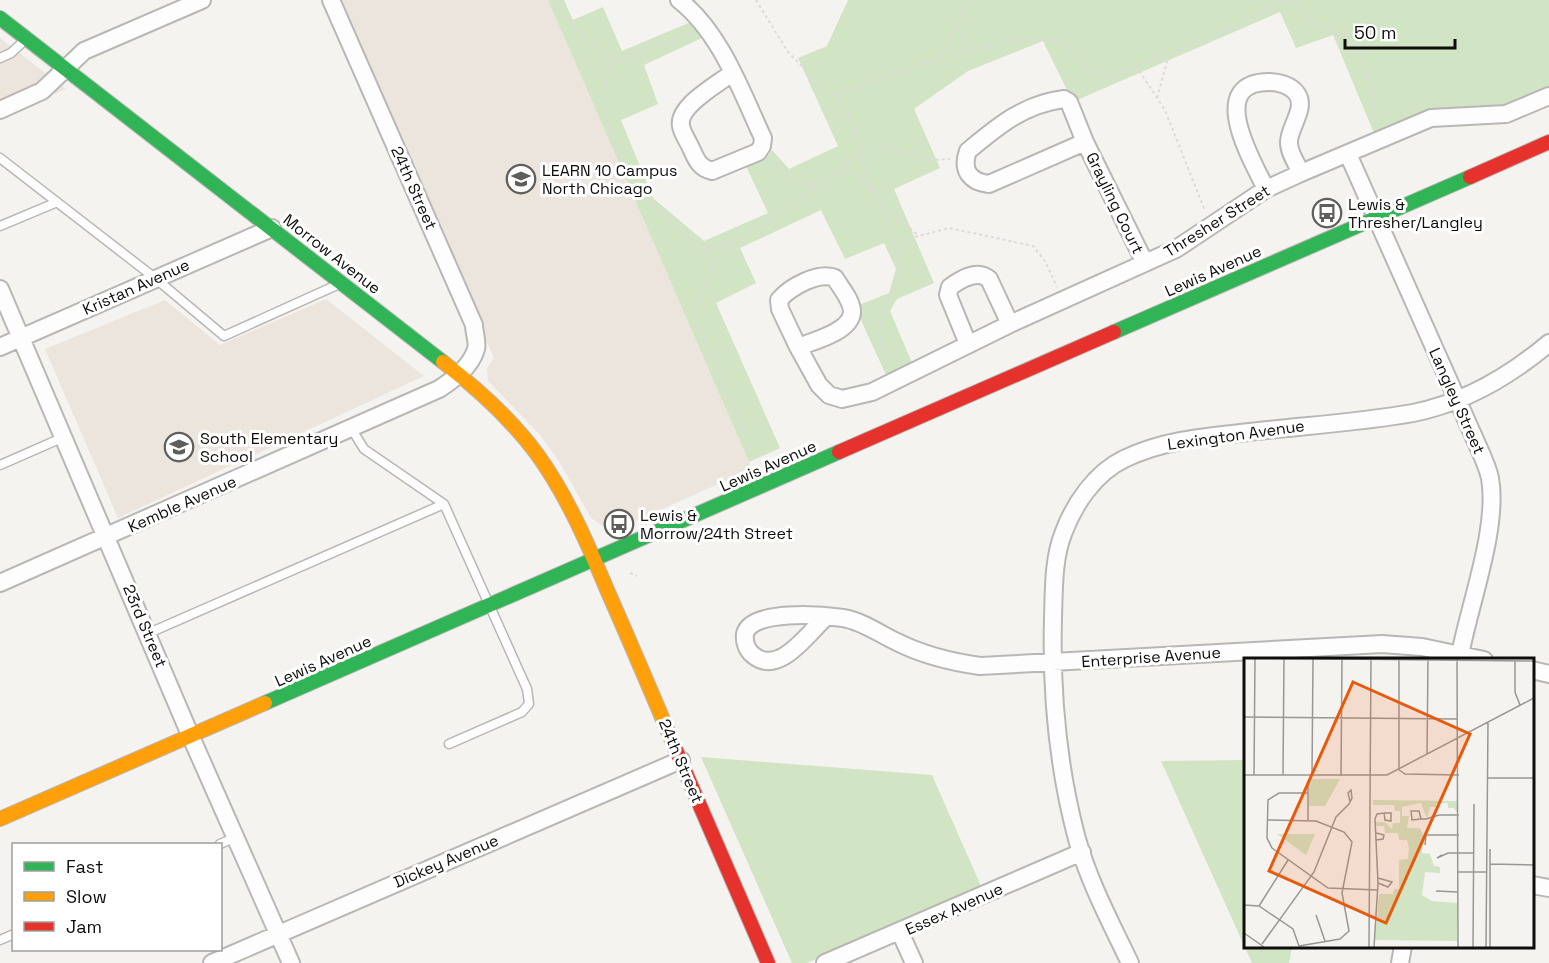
<svg xmlns="http://www.w3.org/2000/svg" width="1549" height="963" font-family="'Space Grotesk',sans-serif">
<rect width="100%" height="100%" fill="#f5f3f0"/>
<path fill="#ebe5dd" d="M337 0H548L752 469 622 527H604L591 518 560 463 540 435 488 381 487 368 494 358Z
M0 38 66 89 0 118Z
M326 299 424 376 118 518 45 349 165 300 220 345Z"/>
<path fill="#d1e4c3" d="M548 0H564L573 20 603 7 622 51 691 22 704 37 644 65 658 104 621 120 653 198 704 241 768 213 746 166 767 157 772 150 789 169 838 146 798 58 827 46 848 0H1549V88L1500 107 1424 111 1374 133 1333 35 1296 48 1280 12 1077 100 1068 92 1043 41 968 71 914 109 940 168 894 189 934 283 897 299 890 311 913 365 887 377 859 316V305L889 293 896 269 884 243 845 259 821 210 740 248 756 283 716 303 780 448 749 462Z
M701 757 932 775 981 886 807 963H792Z
M1246 760V946L1292 947 1289 963H1252L1161 761Z"/>
<g fill="none" stroke-linecap="round" stroke-linejoin="round">
<g stroke="#b9b7b5" stroke-width="11">
<path id="lane" d="M0 58 11 53 24 41
M0 158 155 278 224 336 337 285
M0 226 55 203
M351 428 364 449 444 504 527 689 529 704 522 712 449 744
M0 465 64 437
M149 633 444 504
M220 844 236 837
M0 940 14 934"/>
</g>
<g stroke="#b9b7b5" stroke-width="20">
<path id="street" d="M679 0C721 33 741 91 763 138L762 146 758 152 712 171C699 168 696 159 691 148 688 141 682 133 681 126 677 106 718 84 732 73
M1064 99 1069 102 1085 142 989 184C970 182 961 170 968 151 998 126 1024 104 1064 99Z
M0 110 42 91 84 51 202 0
M1085 142 1145 263
M1348 154 1473 435C1479 449 1487 464 1490 478 1499 529 1468 608 1459 660
M1266 189C1253 162 1205 82 1269 82 1278 82 1291 85 1297 94 1307 109 1288 128 1289 143 1289 153 1297 164 1301 173
M0 289 191 737 291 963
M968 344 948 295 950 287C961 279 977 269 989 279L1010 324
M0 347 272 228
M798 347 780 309 779 300C790 287 819 271 835 278 840 287 852 300 852 312 851 332 813 341 798 347L819 385 829 395 842 399 872 392 1010 324 1176 249 1266 189 1301 173 1431 118 1506 114 1549 96
M0 583 439 389C453 380 471 367 476 349 478 343 474 332 474 325L331 0
M825 618C808 633 779 677 753 655 747 650 744 642 745 634 751 609 822 615 843 618 862 621 880 634 897 642 923 655 951 662 980 666L1382 644 1422 647 1484 660
M1532 670 1549 674
M1532 885 1549 888
M900 932 914 963
M212 963 681 760
M825 963 1082 852
M1130 963C1111 923 1089 882 1077 839 1058 768 1051 691 1053 618 1054 590 1053 560 1063 534 1074 504 1095 473 1124 459 1161 441 1201 437 1240 433 1298 426 1357 423 1413 413 1464 403 1511 375 1549 343
M1400 963 1403 946"/>
</g>
<g stroke="#b9b7b5" stroke-width="16">
<path id="fast" d="M0 18 443 362
M1114 332 1470 177
M265 703 839 452"/>
</g>
<g stroke="#b9b7b5" stroke-width="16">
<path id="slow" d="M443 362C478 389 511 419 537 454 568 497 588 545 608 592 631 644 653 696 675 748
M0 819 265 703"/>
</g>
<g stroke="#b9b7b5" stroke-width="16">
<path id="jam" d="M1470 177 1549 142
M839 452 1114 332
M675 748 768 963"/>
</g>
<path stroke="#dcdbda" stroke-width="2" stroke-dasharray="3 3" stroke-linecap="butt" d="M556 0 563 15 612 62
M756 0 788 52 814 79 834 95 845 111 856 133 867 181 881 202 898 258V276L882 315 879 332 881 349 888 366
M1292 0 1303 8 1316 27 1344 36 1357 49 1372 87 1376 125
M956 27 973 50
M690 34 673 42 651 46 612 62 604 87 603 104 611 137 629 179 679 232 704 246 732 242
M938 60 959 22 963 0
M1136 66 1165 110 1205 211
M834 95C879 78 1011 29 1054 41 1076 47 1079 76 1105 76 1115 76 1129 69 1139 65 1191 46 1241 24 1290 0
M1157 98 1169 55
M774 159C787 174 797 190 820 184
M839 170 854 175 872 190
M883 204 919 236
M704 246 712 271
M899 255 915 237 949 228 1033 246 1045 261 1057 287
M746 437 696 322 695 311 701 291 719 260 733 242 790 207 861 151 878 147 936 160 950 159
M630 573 637 576"/>
<use href="#lane" stroke="#fefdfd" stroke-width="8"/>
<use href="#street" stroke="#fefdfd" stroke-width="16"/>
<use href="#fast" stroke="#30b455" stroke-width="14"/>
<use href="#slow" stroke="#ff9f0a" stroke-width="14"/>
<use href="#jam" stroke="#e5322d" stroke-width="14"/>
</g>
<defs>
<g id="school-ring" transform="scale(1.5)"><circle r="9.5" fill="#fff" stroke="#605e5b" stroke-width="1.5"/><path d="M0-5L7-2L0 1L-7-2ZM-4 1L0 2.5L4 1V4Q0 6-4 4Z" fill="#605e5b"/></g>
<g id="bus-ring" transform="scale(1.5)"><circle r="9.5" fill="#fff" stroke="#605e5b" stroke-width="1.5"/><path d="M-5-6H5V4H4V6H2V4H-2V6H-4V4H-5ZM-3.5-4V0h7V-4ZM-3.5 1.2v1.5H-2V1.2ZM2 1.2v1.5H3.5V1.2Z" fill="#605e5b"/></g>
</defs>
<g fill-rule="evenodd">
<use href="#school-ring" x="521" y="179"/>
<use href="#bus-ring" x="1327" y="213"/>
<use href="#school-ring" x="179" y="447"/>
<use href="#bus-ring" x="619" y="524"/>
</g>
<g text-anchor="middle" dominant-baseline="central" stroke-width="6" stroke-linejoin="round" paint-order="stroke">
<g font-size="16" fill="#0f0d0b" stroke="#fff" text-anchor="start">
<text x="542" y="170">LEARN 10 Campus<tspan x="542" dy="18">North Chicago</tspan></text>
<text x="1348" y="204">Lewis &amp;<tspan x="1348" dy="18">Thresher/Langley</tspan></text>
<text x="200" y="438">South Elementary<tspan x="200" dy="18">School</tspan></text>
<text x="640" y="515">Lewis &amp;<tspan x="640" dy="18">Morrow/24th Street</tspan></text>
</g>
<g font-size="16" fill="#0f0d0b" stroke="#fff">
<text transform="translate(414 188) rotate(66)">24th Street</text>
<text transform="translate(1115 203) rotate(64)">Grayling Court</text>
<text transform="translate(1217 221) rotate(-32)">Thresher Street</text>
<text transform="translate(332 254) rotate(38)">Morrow Avenue</text>
<text transform="translate(1213 271) rotate(-24)">Lewis Avenue</text>
<text transform="translate(136 287) rotate(-24)">Kristan Avenue</text>
<text transform="translate(1457 401) rotate(66)">Langley Street</text>
<text transform="translate(1236 435) rotate(-8)">Lexington Avenue</text>
<text transform="translate(768 466) rotate(-24)">Lewis Avenue</text>
<text transform="translate(182 504) rotate(-24)">Kemble Avenue</text>
<text transform="translate(145 626) rotate(67)">23rd Street</text>
<text transform="translate(1151 657) rotate(-4)">Enterprise Avenue</text>
<text transform="translate(323 661) rotate(-24)">Lewis Avenue</text>
<text transform="translate(681 761) rotate(67)">24th Street</text>
<text transform="translate(446 861) rotate(-23)">Dickey Avenue</text>
<text transform="translate(954 909) rotate(-24)">Essex Avenue</text>
</g>
</g>
<g transform="translate(1244 658)">
<rect width="290" height="290" fill="#f5f3f0"/>
<path d="M65 121H96L81 148H65ZM129 142 214 143V156L210 150H204V145H193L192 149H186L183 160 177 145 158 149V158H165L163 170H176L180 179 178 195 186 196 190 208 196 209V215L181 214 178 237 188 243 213 245V283L131 282 135 236H149L150 231H155V202L164 201 165 190 163 182H155L154 175H141L140 168H132V164H141L148 171 149 165H156V153H151L150 147H129ZM33 176H71L62 197Z" fill="#d1e4c3"/>
<path fill="none" stroke="#999794" stroke-width="1.5" d="M0 0 290 3M155 1V112M213 1 214 289M271 3V34L276 47M0 59 213 61M183 97 184 1M155 112 161 116 215 117M0 117H143L290 40M10 117 11 0M39 117 40 0M68 118 69 0M97 118 98 0M244 120H290M64 135H35L24 142 23 180 28 190 84 230 134 232M177 161 175 153H167L168 162 177 161H182L195 157H215M23 162 72 163 100 174 108 184 98 235 105 273 96 281 55 288M64 162V123M132 175 140 177 139 181 132 182M181 187 182 177H215M198 197 193 200 204 195H230M246 206 290 207M214 214H243M134 220 148 224 144 229 134 225M192 233 214 234M0 247 15 248 49 271 55 288M15 248 44 202M72 257 81 283M0 275 20 289M18 286 70 214 92 159 105 146 108 140 107 132 104 135 106 143M125 289 127 0M130 289 134 225 131 161 133 156 140 155 141 162 147 163V155H140M229 289 230 146M242 289 244 64M246 289V191"/>
<path fill="#e8590c" fill-opacity="0.15" stroke="#e8590c" stroke-width="3" d="M109 24 226 76 142 265 25 213Z"/>
<rect width="290" height="290" fill="none" stroke="#0f0d0b" stroke-width="3"/>
</g>
<rect x="12" y="843" width="210" height="108" fill="#ffffff" stroke="#9f9e9d" stroke-width="1.5"/>
<rect x="24" y="862" width="30" height="9" fill="#30b455" stroke="#9f9e9d" stroke-width="1.5"/>
<text x="66" y="873" font-size="18" fill="#0f0d0b">Fast</text>
<rect x="24" y="892" width="30" height="9" fill="#ff9f0a" stroke="#9f9e9d" stroke-width="1.5"/>
<text x="66" y="903" font-size="18" fill="#0f0d0b">Slow</text>
<rect x="24" y="922" width="30" height="9" fill="#e5322d" stroke="#9f9e9d" stroke-width="1.5"/>
<text x="66" y="933" font-size="18" fill="#0f0d0b">Jam</text>
<path d="M1345 39v9h110v-9" fill="none" stroke="#0f0d0b" stroke-width="3"/>
<text x="1354" y="39" font-size="18" fill="#0f0d0b" stroke="#ffffff" stroke-width="4.5" paint-order="stroke">50 m</text>
</svg>
